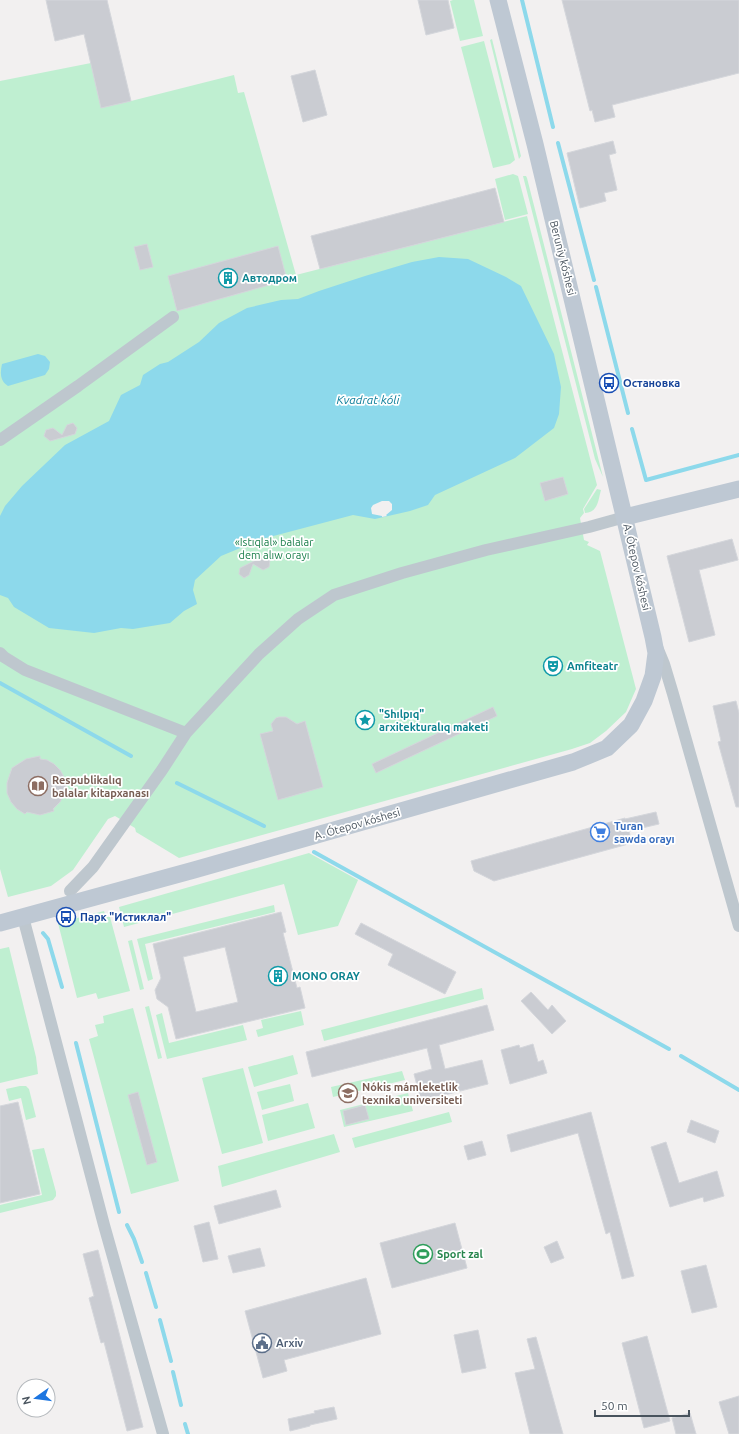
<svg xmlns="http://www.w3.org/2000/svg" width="739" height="1434" font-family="Ubuntu,sans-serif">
<rect width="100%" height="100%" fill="#f2f0f0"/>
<path fill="#bfefd1" d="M453 0H474L483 36 460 41 450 1Z
M492 39 521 156 519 159 490 40Z
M484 41 515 160 510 164 493 168 461 47Z
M91 63 131 101 234 75 238 93 244 92 296 275 527 216 597 485 583 509 584 513 580 518 584 540 589 542 587 545 600 551 636 689 626 712 606 731 590 743 572 749 179 858 136 832 135 828 115 816 108 819 73 870 51 886 8 897 0 869V81Z
M513 174 518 176 528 214 505 220 495 179Z
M523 176H526L527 178 603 477 595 459Z
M597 489 601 490C598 501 598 512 585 513L584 509Z
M309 853 358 880 338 926 298 935 284 884 124 927 119 907Z
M274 905 275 912 145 944 153 979 148 981 137 939Z
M104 911 106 917H110L130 991 98 999 96 993 77 998 58 923Z
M132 940 144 989 140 990 128 941Z
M9 947 36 1057 38 1074 0 1083V949Z
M482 988 484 999 324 1041 321 1030Z
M149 1006 162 1058 158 1059 145 1007Z
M133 1008 179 1181 131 1194 89 1039 98 1036 95 1025 104 1023 103 1016Z
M301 1011 304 1025 258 1037 256 1030 263 1028 261 1020Z
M162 1013 169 1043 243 1025 247 1040 167 1059 156 1015Z
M293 1055 298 1074 254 1087 248 1067Z
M243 1068 263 1143 222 1154 202 1078Z
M402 1071 405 1080 333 1097 331 1087Z
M290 1084 294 1101 262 1110 257 1092Z
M20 1086H26L29 1089 36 1117 26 1120 21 1098 9 1101 6 1089Z
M408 1093 413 1111 344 1127 340 1110Z
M308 1103 315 1128 268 1141 262 1115Z
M449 1112 452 1122 355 1148 352 1138Z
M334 1134 340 1152 222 1187 218 1166Z
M44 1148 56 1192V1196L53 1200 0 1213V1205L42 1195 32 1150Z"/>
<path fill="#8dd9eb" d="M439 257 468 259 506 277 521 286 554 354 561 387 559 414 554 428 515 458 435 495 428 505 410 511 375 519 353 515 262 539 221 556 195 580 193 590 197 604 184 611 170 623 133 629 121 628 94 633 49 628 14 607 8 598 0 595V516L5 506 22 486 65 445 109 421 121 395 140 385 143 375 160 364 168 362 199 342 219 323 247 308 281 300 298 299 319 291 365 276 412 262Z
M38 354 45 356 50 362 49 369 45 375 8 386C0 381 0 373 2 364Z"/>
<path fill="#f2f0f0" d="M382 501H389L392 504V510L386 515 387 516 382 517V516L372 514 371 508 373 505Z"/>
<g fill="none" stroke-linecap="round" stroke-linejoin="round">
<path stroke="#8dd9eb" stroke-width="4" d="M522 0 553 127
M558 143 594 280
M596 287 628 413
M632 429 646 480 739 455
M0 683 131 756
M177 783 264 826
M314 852 669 1049
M43 933 48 939 62 987
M76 1043 119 1212
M681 1056 739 1090
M127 1225 134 1239 142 1262
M146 1273 156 1307
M160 1320 171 1361
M173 1372 181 1405
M185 1424 188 1434"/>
</g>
<path fill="#caccd2" stroke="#d4d6db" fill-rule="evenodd" d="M46 0H107L131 101 101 108 84 34 55 41Z
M418 0H448L454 28 426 35Z
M562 0H739V73L612 105 615 117 595 122 592 110 590 111Z
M315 70 327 115 303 122 291 76Z
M613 141 616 153 609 155 617 190 604 193 606 201 580 208 567 153Z
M495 188 504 222 320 269 311 236Z
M147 244 153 267 140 270 134 247Z
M278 246 287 280 177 311 168 276Z
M73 423 77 428 75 434 50 441 44 436 46 430 53 428 62 435 67 425Z
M563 477 568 494 545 501 540 483Z
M732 539 738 560 699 570 715 635 689 642 667 556Z
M264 556 270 560 269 567 263 570 253 564 249 575 244 578 239 574 240 568Z
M736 701 739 713V807H736L718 742 721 741 713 706Z
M493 707 497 716 376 773 372 764Z
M279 717H286L297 724 305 721 323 787 278 800 260 734 273 731 271 724 276 718Z
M40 756V759L47 760 54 764 60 770 64 777 66 786 64 794 60 802 53 809 54 811 40 815 27 812 25 814 17 809 11 802 7 793V783L12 768 26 759Z
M656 812 659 824 629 831 632 843 494 881 474 871 471 861 625 818V819Z
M281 912 286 932 283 933 297 988 300 987 305 1008 176 1039 168 1007 157 999 155 990 161 978 153 944ZM225 947 238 1002 196 1012 183 957Z
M361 923 456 972 445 994 388 965 393 954 355 934Z
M531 992 548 1010 552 1005 566 1021 552 1034 521 1001Z
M487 1005 494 1030 439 1045 445 1069 482 1060 488 1084 421 1101 414 1074 432 1069 427 1048 312 1077 306 1052Z
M533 1044 538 1062 543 1060 547 1073 510 1084 501 1050 519 1045 520 1048Z
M138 1092 157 1162 147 1165 128 1095Z
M18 1102 40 1194 0 1203V1106Z
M365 1105 369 1119 346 1125 343 1111Z
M591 1112 634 1276 622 1279 610 1232 606 1234 578 1133 511 1152 507 1135Z
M691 1120 719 1131 715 1143 687 1132Z
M482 1141 486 1155 468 1160 464 1146Z
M666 1142 679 1183 717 1171 724 1196 704 1202 703 1197 670 1207 651 1147Z
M276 1190 281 1207 219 1224 214 1206Z
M209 1222 218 1259 203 1262 194 1226Z
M455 1223 467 1268 392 1288 380 1243Z
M557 1241 564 1258 551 1263 544 1247Z
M260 1248 265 1266 233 1273 228 1256Z
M98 1250 143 1427 127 1431 104 1342 101 1343 89 1298 94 1296 83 1254Z
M706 1265 717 1307 692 1313 681 1271Z
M366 1278 381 1334 284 1360 287 1371 263 1378 245 1311Z
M478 1330 486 1368 462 1373 454 1335Z
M647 1336 670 1421 644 1428 622 1343Z
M536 1337 563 1434H530L515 1373 535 1369 527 1339Z
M739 1396V1434H729L719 1402Z
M334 1407 337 1419 310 1425V1426L290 1431 288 1419 315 1413 314 1411Z
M690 1413 696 1434H676L672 1418Z"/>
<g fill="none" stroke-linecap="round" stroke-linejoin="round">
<path stroke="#bec7ce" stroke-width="12" d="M0 440 78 386 173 317
M657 647 664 664 673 694 739 926
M0 653 4 657 25 670 186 733
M70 891 93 867 162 770 186 733 259 654 298 619 334 595 402 573 486 550 589 527 625 517
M23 917 104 1225 163 1434"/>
<path stroke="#bec8d3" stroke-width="17" d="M625 517 739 489
M0 923 194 870 573 762 607 748 631 725 644 701 653 676 656 653 653 637 535 144 498 0"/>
</g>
<defs>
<g id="building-ring" transform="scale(1)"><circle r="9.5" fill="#fff" stroke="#0f9aa8" stroke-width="1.5"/><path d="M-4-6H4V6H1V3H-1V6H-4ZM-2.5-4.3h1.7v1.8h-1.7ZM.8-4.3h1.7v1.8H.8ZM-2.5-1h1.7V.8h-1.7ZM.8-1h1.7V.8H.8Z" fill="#0f9aa8"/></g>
<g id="bus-ring" transform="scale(1)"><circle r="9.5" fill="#fff" stroke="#1a4fb4" stroke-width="1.5"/><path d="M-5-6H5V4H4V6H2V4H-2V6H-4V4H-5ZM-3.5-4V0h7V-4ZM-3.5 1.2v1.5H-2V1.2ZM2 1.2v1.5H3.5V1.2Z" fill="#1a4fb4"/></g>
<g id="theatre-ring" transform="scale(1)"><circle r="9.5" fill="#fff" stroke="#0f9aa8" stroke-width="1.5"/><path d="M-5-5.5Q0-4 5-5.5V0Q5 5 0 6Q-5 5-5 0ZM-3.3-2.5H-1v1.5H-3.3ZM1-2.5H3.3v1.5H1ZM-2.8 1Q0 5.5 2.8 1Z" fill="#0f9aa8"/></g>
<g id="sight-ring" transform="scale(1)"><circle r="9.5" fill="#fff" stroke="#0f9aa8" stroke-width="1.5"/><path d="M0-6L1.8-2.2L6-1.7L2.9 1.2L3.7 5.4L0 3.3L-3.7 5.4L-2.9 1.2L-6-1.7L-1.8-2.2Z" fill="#0f9aa8"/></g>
<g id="library-ring" transform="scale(1)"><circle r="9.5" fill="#fff" stroke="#8d6e63" stroke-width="1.5"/><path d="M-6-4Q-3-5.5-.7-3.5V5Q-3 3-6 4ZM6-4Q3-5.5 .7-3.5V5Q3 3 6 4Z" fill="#8d6e63"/></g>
<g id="supermarket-ring" transform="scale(1)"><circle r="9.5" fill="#fff" stroke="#3f7fe0" stroke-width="1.5"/><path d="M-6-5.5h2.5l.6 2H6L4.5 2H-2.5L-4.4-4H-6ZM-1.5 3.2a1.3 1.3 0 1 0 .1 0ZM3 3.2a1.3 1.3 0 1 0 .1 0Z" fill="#3f7fe0"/></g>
<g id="university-ring" transform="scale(1)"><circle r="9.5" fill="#fff" stroke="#8d6e63" stroke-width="1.5"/><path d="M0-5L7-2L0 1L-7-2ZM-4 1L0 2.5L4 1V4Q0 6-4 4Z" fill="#8d6e63"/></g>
<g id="stadium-ring" transform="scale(1)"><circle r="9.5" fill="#fff" stroke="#2e9e5b" stroke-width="1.5"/><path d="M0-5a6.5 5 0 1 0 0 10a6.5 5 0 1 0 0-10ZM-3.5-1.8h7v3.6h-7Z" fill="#2e9e5b"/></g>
<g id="civic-ring" transform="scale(1)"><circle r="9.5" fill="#fff" stroke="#5c6f8a" stroke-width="1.5"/><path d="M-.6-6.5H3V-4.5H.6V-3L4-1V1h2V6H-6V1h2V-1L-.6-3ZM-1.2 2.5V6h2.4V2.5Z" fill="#5c6f8a"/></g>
</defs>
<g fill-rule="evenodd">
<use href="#building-ring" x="228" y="278"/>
<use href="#bus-ring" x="609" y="383"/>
<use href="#theatre-ring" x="553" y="666"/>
<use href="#sight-ring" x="365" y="720"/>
<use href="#library-ring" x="38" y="786"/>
<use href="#supermarket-ring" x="600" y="832"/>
<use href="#bus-ring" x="66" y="917"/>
<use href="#building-ring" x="278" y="976"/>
<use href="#university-ring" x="348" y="1093"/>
<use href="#stadium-ring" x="423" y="1254"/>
<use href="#civic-ring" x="262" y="1343"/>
</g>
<g text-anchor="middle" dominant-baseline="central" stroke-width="3.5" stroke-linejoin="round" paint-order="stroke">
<g font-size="11" fill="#48535d" stroke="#fff">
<text transform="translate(563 258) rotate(76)">Beruniy kóshesi</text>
<text transform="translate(637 567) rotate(77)">A. Ótepov kóshesi</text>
<text transform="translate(357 824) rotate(-16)">A. Ótepov kóshesi</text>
</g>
<g font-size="11" font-weight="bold" fill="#0d838f" stroke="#fff" text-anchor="start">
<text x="242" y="278">Автодром</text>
<text x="567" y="666">Amfiteatr</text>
<text x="379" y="714">"Shılpıq"<tspan x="379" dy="13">arxitekturalıq maketi</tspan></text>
<text x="292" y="976">MONO ORAY</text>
</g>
<g font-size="11" font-weight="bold" fill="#164399" stroke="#fff" text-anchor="start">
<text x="623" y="383">Остановка</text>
<text x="80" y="917">Парк "Истиклал"</text>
</g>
<g font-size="11" fill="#197e4a" stroke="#fff">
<text x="274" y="542">«Istıqlal» balalar<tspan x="274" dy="13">dem alıw orayı</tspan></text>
</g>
<g font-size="11" font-weight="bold" fill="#785e54" stroke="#fff" text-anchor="start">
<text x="52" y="780">Respublikalıq<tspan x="52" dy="13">balalar kitapxanası</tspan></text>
<text x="362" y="1087">Nókis mámleketlik<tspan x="362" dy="13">texnika universiteti</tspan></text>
</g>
<g font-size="11" font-weight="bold" fill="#366cbe" stroke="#fff" text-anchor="start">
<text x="614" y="826">Turan<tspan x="614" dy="13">sawda orayı</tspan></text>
</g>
<g font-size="11" font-weight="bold" fill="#27864d" stroke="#fff" text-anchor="start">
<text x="437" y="1254">Sport zal</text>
</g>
<g font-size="11" font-weight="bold" fill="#4e5e75" stroke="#fff" text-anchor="start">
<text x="276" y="1343">Arxiv</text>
</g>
<g font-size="12" font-style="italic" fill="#0e7f9b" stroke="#fff">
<text x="368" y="399">Kvadrat kóli</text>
</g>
</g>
<g transform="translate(36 1398) rotate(256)"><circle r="19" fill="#ffffff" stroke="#b6babe"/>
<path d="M0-3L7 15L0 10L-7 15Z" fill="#1c75e0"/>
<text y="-6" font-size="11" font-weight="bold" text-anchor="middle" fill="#48535d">N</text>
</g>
<path d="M595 1410v6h94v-6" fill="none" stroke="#48535d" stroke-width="2"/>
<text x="601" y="1410" font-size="12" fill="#48535d" stroke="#ffffff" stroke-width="3" paint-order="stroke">50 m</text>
</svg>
